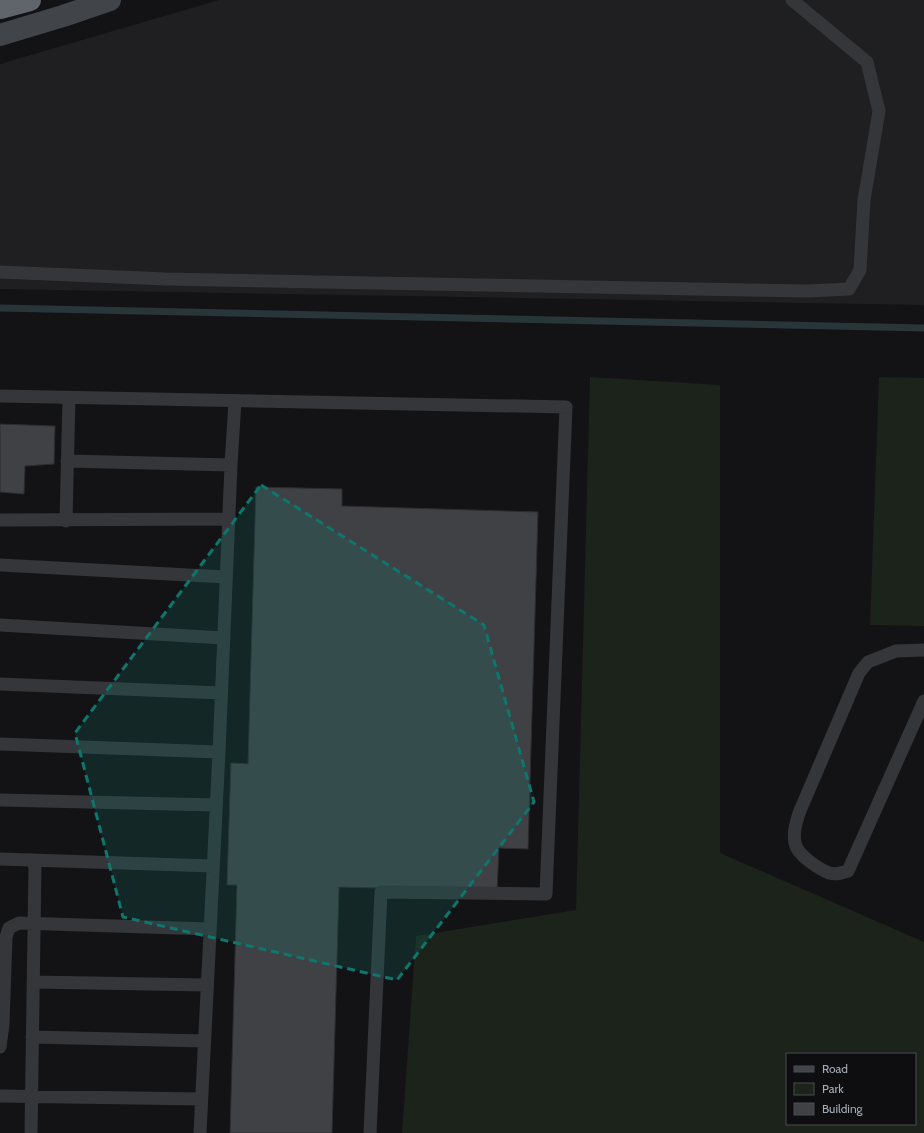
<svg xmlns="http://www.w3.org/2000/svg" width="924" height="1133" font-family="Cabin,sans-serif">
<rect width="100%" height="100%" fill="#131315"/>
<path fill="#1f1f22" d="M219 0H924V305L0 289V64Z"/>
<path fill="#1b231b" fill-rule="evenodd" d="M590 377 720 385V853L924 942V1133H402L416 936 576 910ZM787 1054H915V1124H787Z
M879 377 924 378V626L870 625Z"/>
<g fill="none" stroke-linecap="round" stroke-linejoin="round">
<path stroke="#283539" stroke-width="7" d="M0 308 924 328"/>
</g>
<path fill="#3f4145" stroke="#2d2d31" d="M0 424 55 426 54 464 25 466 24 494 0 492Z
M256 487 342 489V506L538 512 528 849 499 848 497 891 339 887 332 1133H230L237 885H227L231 763 248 764Z"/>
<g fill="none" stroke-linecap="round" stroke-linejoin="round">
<path stroke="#34363a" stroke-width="13" d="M0 272 166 279 808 291 849 289 860 270 864 200 879 111 867 62 792 0
M0 396 566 407 546 894 381 892 370 1133
M67 461 231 465
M0 520 228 519
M66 521 69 398
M0 565 226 577
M0 625 224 638
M924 650 896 651 868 662 859 673 799 813C796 823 793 832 795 843 797 855 819 869 829 873 836 875 842 873 848 871L924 701
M0 684 221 693
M0 744 219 752
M0 800 216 805
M0 859 213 866
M33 982 207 985
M32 1037 204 1041
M0 1047 3 1024 6 937 9 928 19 923 210 929
M0 1096 201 1099
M31 1133 35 866 31 860
M200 1133 219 752 231 465 235 401"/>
<path stroke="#41454a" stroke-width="22" d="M0 35 63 16 110 0"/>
<path stroke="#5f656b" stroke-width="22" d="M0 8 30 0"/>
</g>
<path fill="#0f766e" fill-opacity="0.2" stroke="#0f766e" stroke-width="3" stroke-dasharray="8 5" stroke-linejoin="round" d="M261 485 484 625 534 802 397 980 123 917 75 733Z"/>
<rect x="786" y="1053" width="130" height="72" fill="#0e0e10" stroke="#4a4d52"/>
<rect x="794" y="1066" width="20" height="6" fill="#41454a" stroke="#4a4d52"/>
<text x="822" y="1073" font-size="12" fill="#a3acb6">Road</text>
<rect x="794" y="1083" width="20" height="12" fill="#1b231b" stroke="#4a4d52"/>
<text x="822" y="1093" font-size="12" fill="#a3acb6">Park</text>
<rect x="794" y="1103" width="20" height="12" fill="#3f4145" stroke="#4a4d52"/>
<text x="822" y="1113" font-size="12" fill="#a3acb6">Building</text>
</svg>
